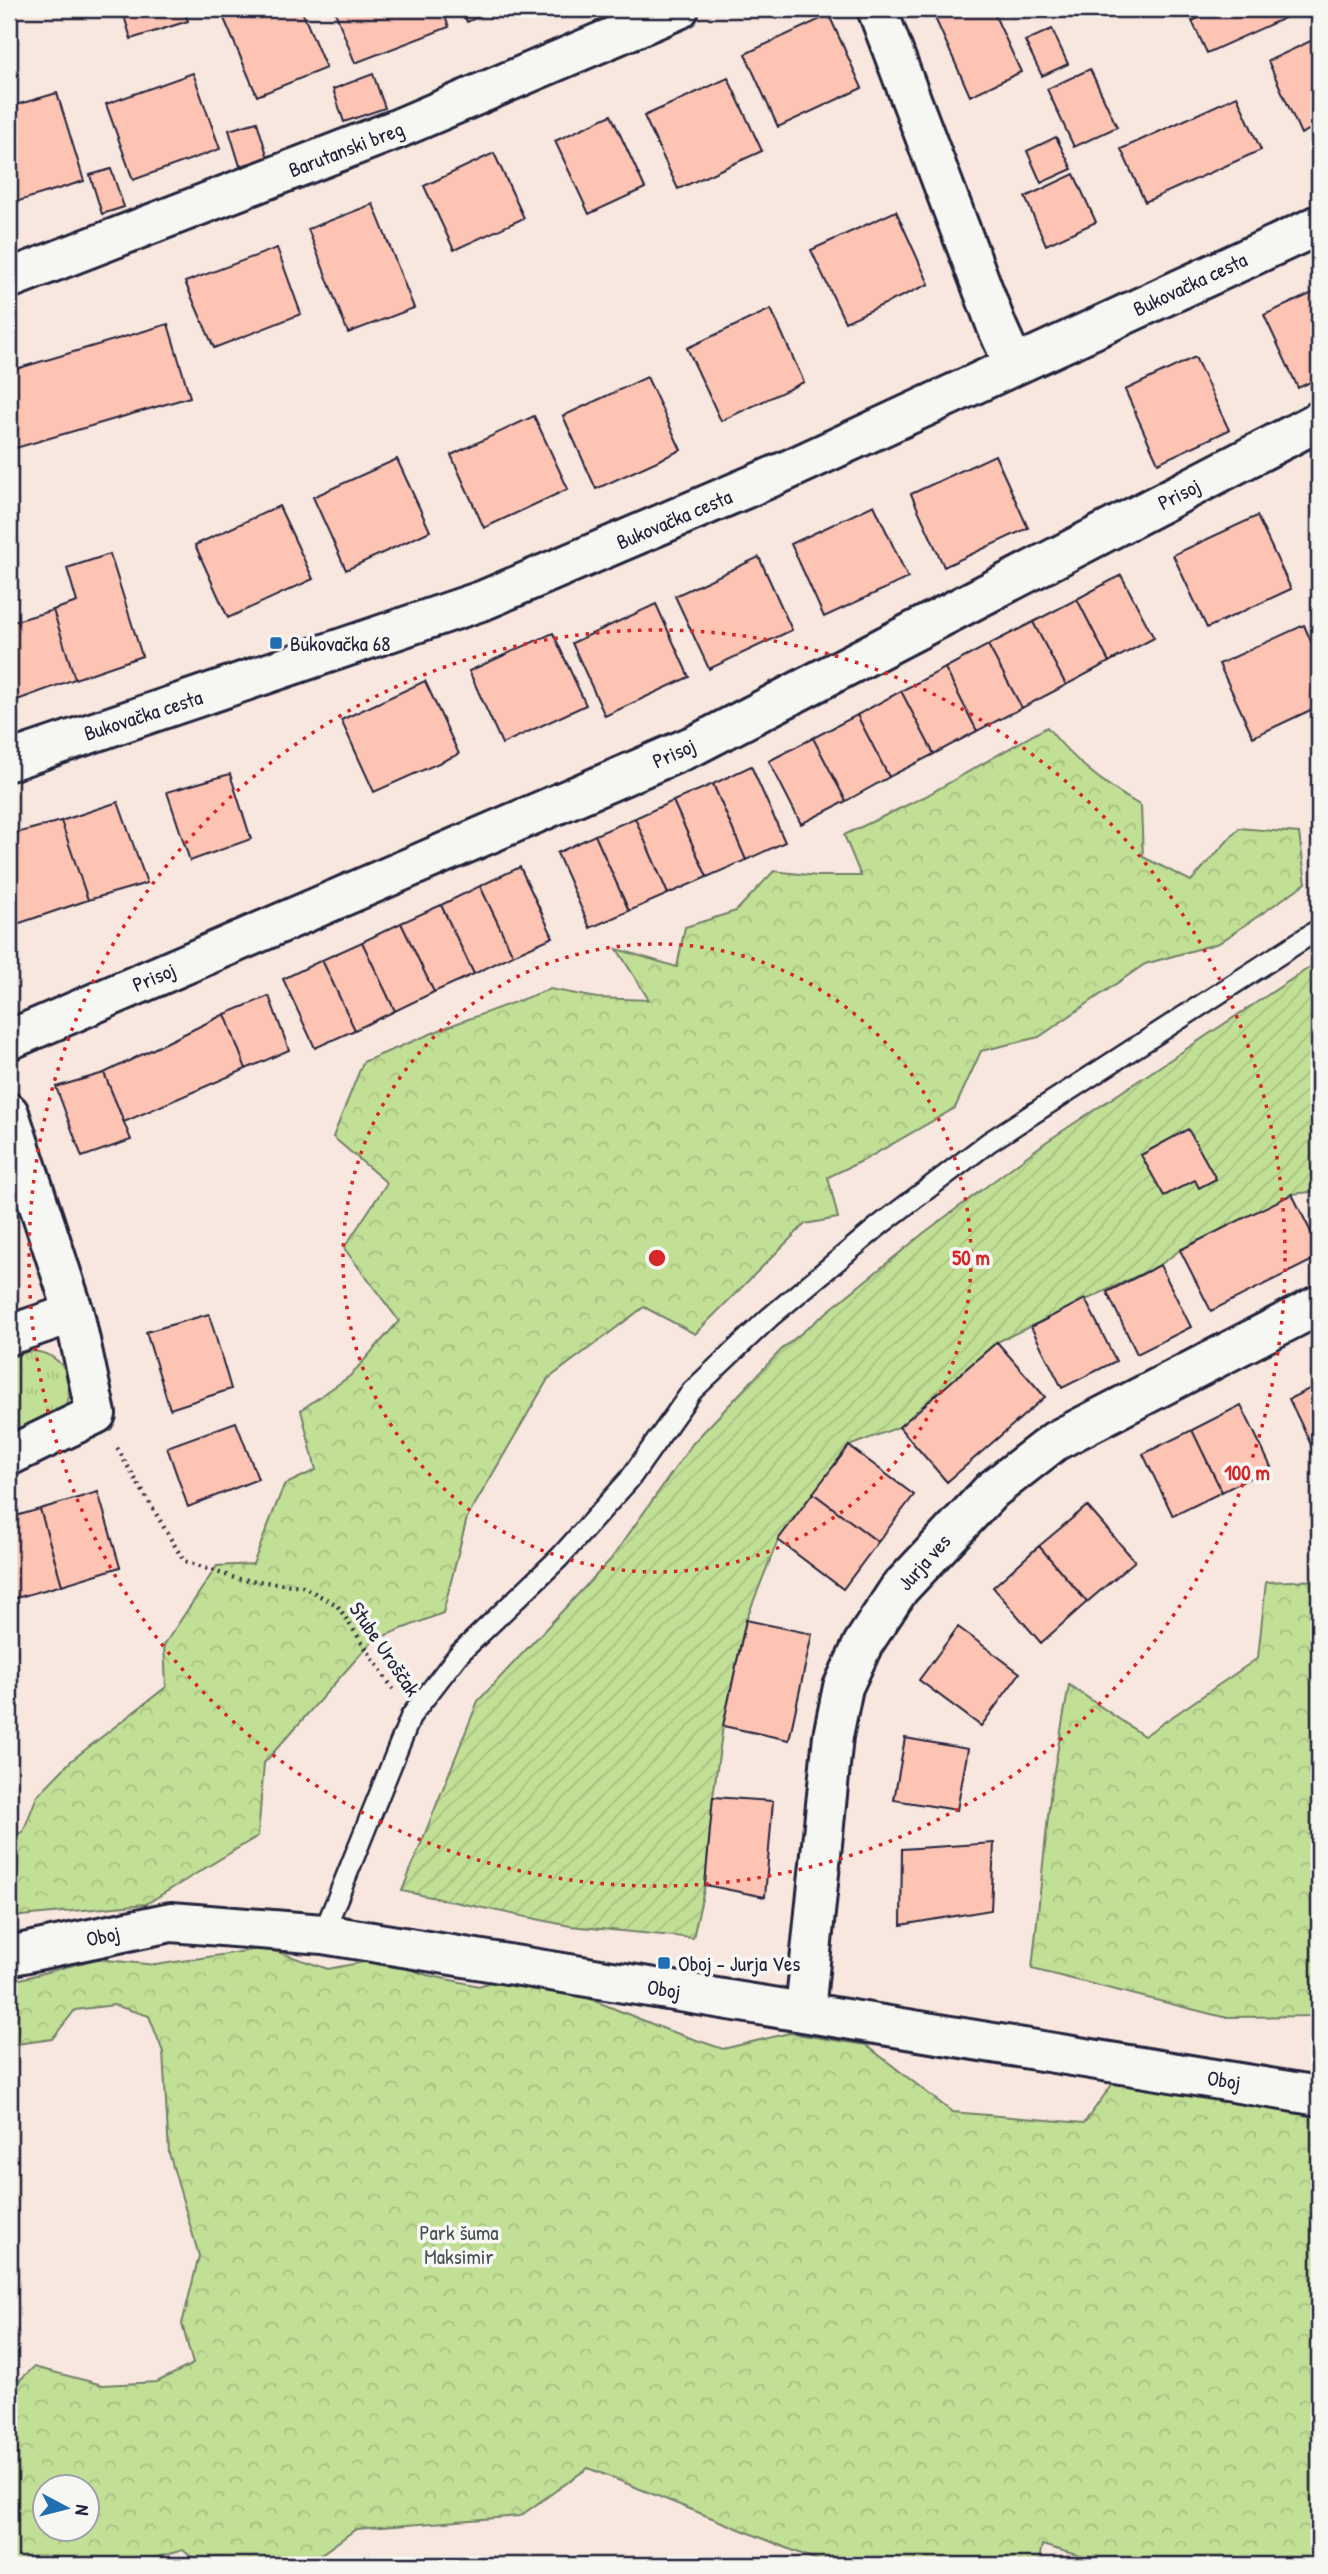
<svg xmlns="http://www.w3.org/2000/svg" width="1328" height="2574" font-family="'Patrick Hand',sans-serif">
<defs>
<pattern id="forest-crowns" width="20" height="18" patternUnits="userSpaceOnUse" patternTransform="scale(1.75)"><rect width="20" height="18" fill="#c2df96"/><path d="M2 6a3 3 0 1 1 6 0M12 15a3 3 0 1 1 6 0" fill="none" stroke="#a6bf82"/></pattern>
<pattern id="park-tufts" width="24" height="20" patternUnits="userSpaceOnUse" patternTransform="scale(1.75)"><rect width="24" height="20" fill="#c2df96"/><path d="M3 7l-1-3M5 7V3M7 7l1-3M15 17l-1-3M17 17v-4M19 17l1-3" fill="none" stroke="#a6bf82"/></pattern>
<pattern id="garden-furrows" width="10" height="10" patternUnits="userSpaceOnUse" patternTransform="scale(1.75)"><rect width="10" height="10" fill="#c2df96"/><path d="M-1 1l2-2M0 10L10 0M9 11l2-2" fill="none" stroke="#a6bf82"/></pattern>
</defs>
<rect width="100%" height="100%" fill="#f8e7df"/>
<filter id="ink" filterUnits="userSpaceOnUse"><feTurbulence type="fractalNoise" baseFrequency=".0143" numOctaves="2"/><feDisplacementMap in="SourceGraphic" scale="14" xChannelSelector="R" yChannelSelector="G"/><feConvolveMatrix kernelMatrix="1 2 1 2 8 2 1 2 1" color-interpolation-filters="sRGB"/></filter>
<g filter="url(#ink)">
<path fill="url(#forest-crowns)" stroke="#728068" stroke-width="2" fill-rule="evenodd" d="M1047 727C1075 762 1102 783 1141 806L1143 857 1191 881 1239 828 1299 833 1306 883 1219 943 1145 964 1039 1037 981 1051 955 1108 864 1160 828 1177 838 1218 805 1224 695 1334 644 1307 548 1379 467 1518 443 1613 373 1640 264 1763 258 1836 146 1904 21 1916 9 1920V1836L23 1832 37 1796 72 1760 166 1687 164 1645 217 1566 253 1564 284 1485 316 1470 301 1410 350 1376 399 1321 344 1248 387 1183 333 1137 363 1062 447 1027 550 989 597 998 649 1000 617 949 677 967 685 927 736 911 774 871 817 876H861L844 835 924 797Z
M1319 1580V2016L1223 2017 1032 1969 1051 1788 1069 1685 1144 1736 1258 1658 1266 1582Z
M266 1948 328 1969 379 1959 427 1975 479 1986 521 1971 667 2030 723 2049 789 2033 866 2045 952 2112 1084 2123 1119 2075 1319 2107V2565H1111L1042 2545 1038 2565H829L588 2468 520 2516 356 2529 306 2565H201L183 2550 128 2565H9V2390L34 2367 103 2385 157 2382 193 2364 182 2324 199 2256 169 2153 163 2052 149 2016 114 2005 75 2010 52 2039 9 2045V1982L96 1959 156 1965ZM46 2486H88V2528H46Z"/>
<path fill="url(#park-tufts)" stroke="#728068" stroke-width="2" d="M30 1351C51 1351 70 1366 71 1389 71 1397 64 1407 61 1415L9 1436V1358Z"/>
<path fill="url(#garden-furrows)" stroke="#728068" stroke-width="2" d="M1319 961V1191L1292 1194 1180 1250 1160 1265 997 1342 899 1427 849 1446 778 1540 746 1620 723 1726 713 1797 705 1885 693 1938 570 1926 402 1891 478 1701 611 1559 693 1443 783 1348 925 1232 1046 1142Z"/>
<path fill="#fdc4b4" stroke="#22223b" stroke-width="2" d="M122 9H184L188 21 131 39Z
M220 9H301L326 68 257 96Z
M334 9H442L449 27 355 63Z
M461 9H496L467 22Z
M931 9H992L1021 72 970 96Z
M1219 9H1288L1291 15 1207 53 1192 21Z
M829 15 862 88 778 127 745 54Z
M1052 29 1068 64 1042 76 1025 41Z
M1319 37V125L1301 134 1268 61Z
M1090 69 1117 127 1074 147 1047 89Z
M193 73 220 149 133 180 106 104Z
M373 74 385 108 344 122 333 89Z
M728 78 762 151 678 189 644 116Z
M57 93 84 181 9 204V107Z
M1237 96 1261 150 1145 202 1121 149Z
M611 115 645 188 589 214 555 141Z
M257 122 268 158 240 166 229 130Z
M1056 137 1072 169 1041 183 1027 151Z
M494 153 524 218 454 250 424 186Z
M111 169 124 207 102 214 90 175Z
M1074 174 1096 222 1046 245 1025 197Z
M373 204 414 308 348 333 308 229Z
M896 211 929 284 845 322 811 250Z
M277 248 301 314 214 348 185 282Z
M1317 291 1319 295V378L1298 388 1264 315Z
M771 309 804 382 721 421 687 348Z
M168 324 190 397 9 450V371Z
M1195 357 1229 430 1158 463 1125 390Z
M647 377 681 450 596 489 563 416Z
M534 416 568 489 484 528 451 455Z
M995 455 1028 528 944 567 911 494Z
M397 459 430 531 346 570 313 497Z
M874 505 908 578 824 617 791 544Z
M279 506 313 579 228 618 195 545Z
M1257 516 1291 589 1207 628 1173 555Z
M110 554 142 656 75 679 53 610 77 602 67 568Z
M759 557 792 630 709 669 675 596Z
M1121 575 1154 638 1109 662 1077 599Z
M1077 599 1109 662 1066 685 1033 622Z
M656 604 689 677 605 716 572 643Z
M53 610 75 679 9 703V623Z
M1033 622 1066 685 1022 708 988 645Z
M1304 625 1319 660V706L1253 737 1219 664Z
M553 633 586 705 502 744 469 671Z
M988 645 1022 708 977 731 945 668Z
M945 668 977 731 934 754 901 691Z
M425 681 459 754 374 792 341 720Z
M901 691 934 754 889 777 857 715Z
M857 715 889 777 846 801 813 738Z
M813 738 846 801 801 824 769 761Z
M751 766 785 842 746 860 713 784Z
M230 774 251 839 190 861 167 792Z
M713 784 746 860 707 877 673 801Z
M673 801 707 877 668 894 635 818Z
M118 802 147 883 88 900 61 821Z
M635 818 668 894 629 911 595 835Z
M61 821 88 900 17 924 9 900V835Z
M595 835 629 911 590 928 557 853Z
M520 867 553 937 513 955 480 886Z
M480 886 513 955 474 974 441 905Z
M441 905 474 974 434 992 401 923Z
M401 923 434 992 395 1011 362 942Z
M362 942 395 1011 355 1030 322 960Z
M322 960 355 1030 315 1048 283 979Z
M269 996 289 1050 246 1069 225 1014Z
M225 1014 246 1069 124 1122 104 1073Z
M104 1073 131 1140 82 1157 56 1087Z
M1188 1129 1216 1179 1199 1188 1195 1180 1164 1196 1141 1155Z
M1292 1194 1319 1248V1257L1211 1311 1180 1250Z
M1160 1265 1191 1327 1137 1354 1107 1292Z
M1085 1299 1116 1361 1062 1388 1031 1327Z
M209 1314 231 1389 170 1409 146 1332Z
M997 1342 1045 1397 947 1482 899 1427Z
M1319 1384V1461L1289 1399Z
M1241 1405 1271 1467 1222 1492 1192 1430Z
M236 1422 258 1479 188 1507 167 1447Z
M1192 1430 1222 1492 1173 1516 1143 1454Z
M849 1446 914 1495 878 1542 813 1493Z
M98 1492 120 1567 62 1585 40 1509Z
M813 1493 878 1542 843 1589 778 1540Z
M1087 1506 1135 1561 1087 1602 1039 1546Z
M40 1509 62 1585 9 1600V1518Z
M1039 1546 1087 1602 1041 1643 993 1587Z
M746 1620 812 1634 789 1740 723 1726Z
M958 1627 1020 1673 981 1726 919 1680Z
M905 1738 968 1749 957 1810 894 1800Z
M713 1797 773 1801 765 1897 705 1885Z
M994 1843 991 1910 901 1925 902 1849Z"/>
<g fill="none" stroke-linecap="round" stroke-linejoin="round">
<g stroke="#22223b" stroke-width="24">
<path id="service" d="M323 1934 411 1716 458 1655 559 1558 629 1480 692 1391 770 1317 880 1225 989 1142 1319 929"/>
</g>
<g stroke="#22223b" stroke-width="44">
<path id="minor" d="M877 9 997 327 1014 365
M9 279 397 129 679 9
M9 1040 697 744 1319 421
M9 1113 74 1313 96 1414 9 1456
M9 1335 74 1313
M805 2011 833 1736 843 1687 863 1644 899 1589 992 1490 1055 1441 1319 1305"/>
</g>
<g stroke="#22223b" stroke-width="44">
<path id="tertiary" d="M9 1956 171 1922 323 1934 1319 2096"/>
</g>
<g stroke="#22223b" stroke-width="44">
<path id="secondary" d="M9 761 484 600 786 471 1319 225"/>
</g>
<path stroke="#22223b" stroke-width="4.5" stroke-dasharray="2 5" stroke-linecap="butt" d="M117 1448 184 1561 238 1579 302 1586 337 1605 393 1689"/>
<use href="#service" stroke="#f6f6f2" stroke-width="19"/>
<use href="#minor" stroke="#f6f6f2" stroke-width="38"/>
<use href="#tertiary" stroke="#f6f6f2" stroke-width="38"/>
<use href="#secondary" stroke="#f6f6f2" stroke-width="38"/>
</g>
</g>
<g fill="none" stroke="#d62828" stroke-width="3.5" stroke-dasharray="3.5 7">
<circle cx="657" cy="1258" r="314"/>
<circle cx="657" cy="1258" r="628"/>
</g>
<g fill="#1f6fb2" stroke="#f6f6f2" stroke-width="2.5">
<rect x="269" y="636" width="14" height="14" rx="3.5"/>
<rect x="657" y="1956" width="14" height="14" rx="3.5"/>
</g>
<g text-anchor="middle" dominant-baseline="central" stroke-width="7" stroke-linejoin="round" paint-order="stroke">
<g font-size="21" fill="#22223b" stroke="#f6f6f2">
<text transform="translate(346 149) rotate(-21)">Barutanski breg</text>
<text transform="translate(1190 284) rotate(-25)">Bukovačka cesta</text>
<text transform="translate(1179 494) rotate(-27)">Prisoj</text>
<text transform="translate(674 519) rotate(-23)">Bukovačka cesta</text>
<text transform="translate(143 715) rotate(-18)">Bukovačka cesta</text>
<text transform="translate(674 753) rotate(-24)">Prisoj</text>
<text transform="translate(154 977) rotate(-23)">Prisoj</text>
<text transform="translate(924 1562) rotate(-48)">Jurja ves</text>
<text transform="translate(385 1649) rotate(56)">Stube Uroščak</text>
<text transform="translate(103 1936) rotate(-12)">Oboj</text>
<text transform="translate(664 1989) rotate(9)">Oboj</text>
<text transform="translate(1224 2080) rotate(9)">Oboj</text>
</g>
<g font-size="21" fill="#22223b" stroke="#f6f6f2" text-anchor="start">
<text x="290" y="643">Bukovačka 68</text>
<text x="678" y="1963">Oboj - Jurja Ves</text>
</g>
<g font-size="21" fill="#4a5152" stroke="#f6f6f2">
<text x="459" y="2232">Park šuma<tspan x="459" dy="24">Maksimir</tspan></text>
</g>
</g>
<circle cx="657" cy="1258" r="10" fill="#d62828" stroke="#f6f6f2" stroke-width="3.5"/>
<g font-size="21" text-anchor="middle" font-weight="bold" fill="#d62828" stroke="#f6f6f2" stroke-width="7" stroke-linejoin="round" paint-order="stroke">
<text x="971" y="1265">50 m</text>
<text x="1247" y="1480">100 m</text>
</g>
<rect width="1328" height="2574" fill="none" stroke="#f6f6f2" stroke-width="35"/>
<rect x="18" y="18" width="1293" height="2539" fill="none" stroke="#22223b" stroke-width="2.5" filter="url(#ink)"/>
<g transform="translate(66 2508) rotate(97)"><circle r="33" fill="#f6f6f2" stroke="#a1a1a9" stroke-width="2"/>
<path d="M0-5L12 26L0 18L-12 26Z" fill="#1f6fb2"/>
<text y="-10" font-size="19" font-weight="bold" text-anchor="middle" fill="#22223b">N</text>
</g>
</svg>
